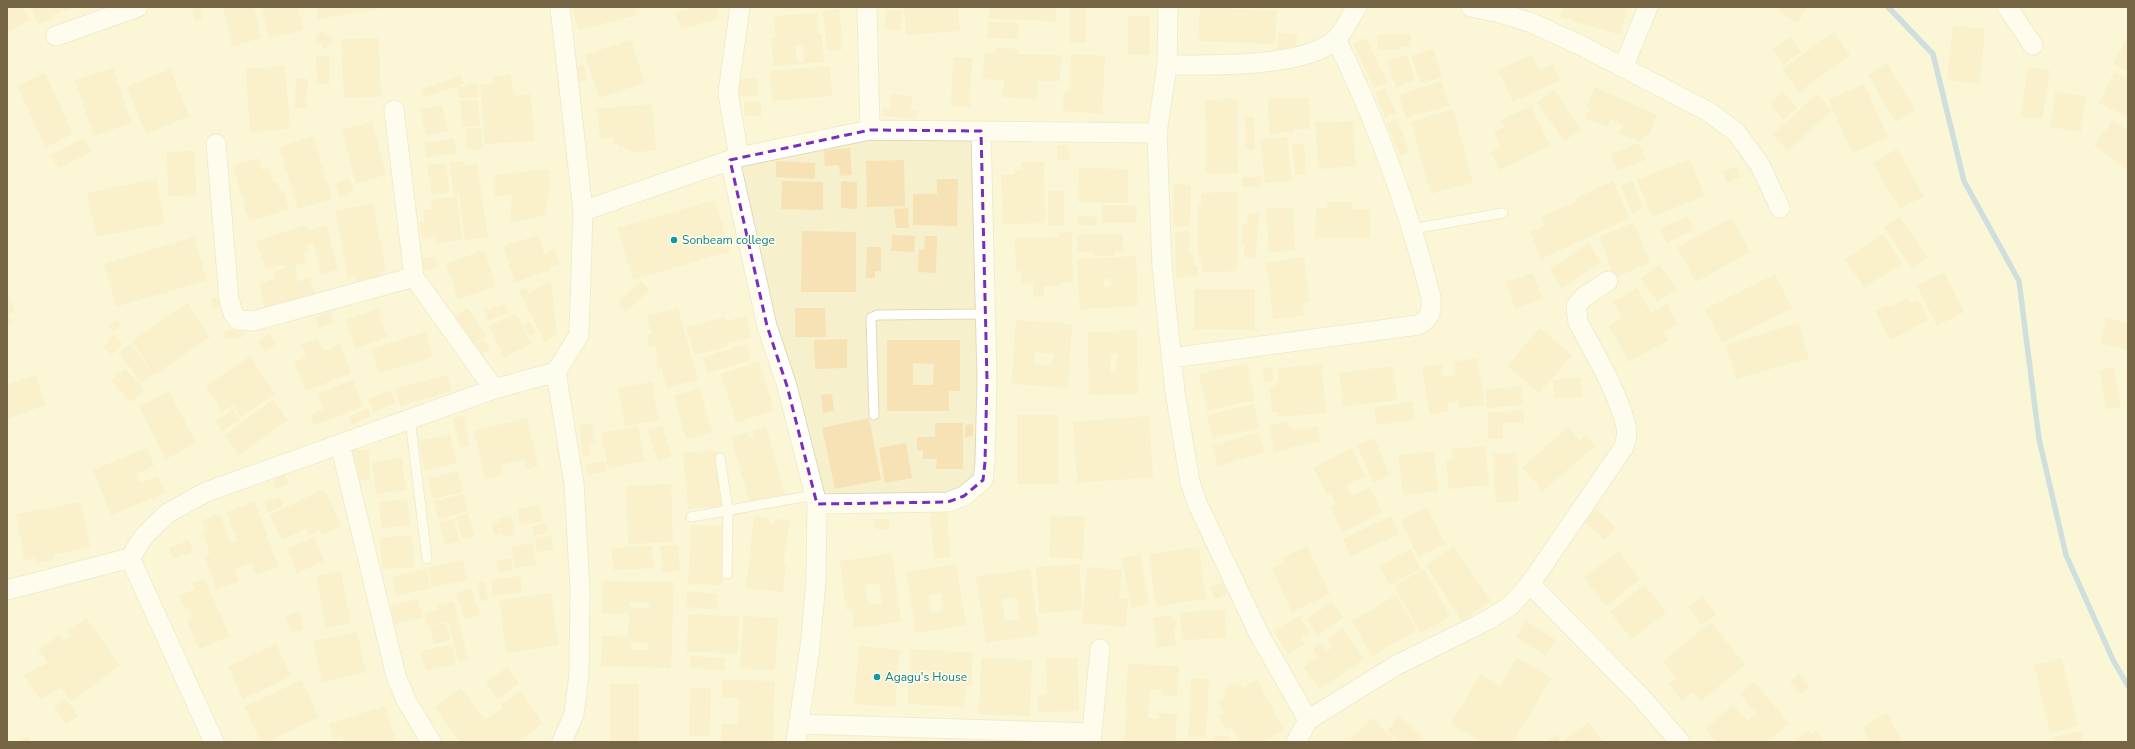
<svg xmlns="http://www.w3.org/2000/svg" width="2135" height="749" font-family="'Nunito Sans',sans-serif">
<rect width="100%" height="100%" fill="#fefcdf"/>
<path fill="#f7f0cd" d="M7 7H2128V742H7Z"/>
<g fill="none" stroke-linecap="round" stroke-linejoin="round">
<path stroke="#98bddc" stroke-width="5.5" d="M1888 7 1933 54 1964 181 2019 281 2039 439 2066 555 2113 660 2128 686"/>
</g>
<path fill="#f6e2b4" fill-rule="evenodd" d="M7 7H23L30 20 7 33Z
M31 7H49L53 18 38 24Z
M50 7H76L53 15Z
M192 7H200L202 19 195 20Z
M227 7H254L261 38 232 46 223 8Z
M262 7H298L304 30 269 38Z
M316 7H383V8L318 19Z
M572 7H635L637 15 578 30Z
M696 7H716L719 18 681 29 676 13Z
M904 7H958L960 31 906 35Z
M989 7H1056V21L989 19Z
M1070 7H1086V43H1070Z
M1200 7H1229V9L1277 11 1275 44 1198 41Z
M1563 7H1628L1620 35 1560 17Z
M1780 7H1807L1798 23 1778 11Z
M839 9 843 49 827 51 823 11Z
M886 9 902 11 901 30 884 28Z
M817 13 818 34H822L824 62 773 66 771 38 776 37 774 16ZM803 45 804 61 797 62 795 46Z
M1128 16H1150V55H1128Z
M988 22 1019 23V39L987 38Z
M1953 26 1985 29 1980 84 1947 80Z
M322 31 333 40 325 49 315 39Z
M1834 32 1850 55 1799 92 1782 69Z
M1278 33 1297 34 1296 50 1277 49Z
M1411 34V47H1400V50H1378L1377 35Z
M2128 36V72L2113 64Z
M1790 37 1801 52 1783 65 1773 50Z
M379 38 381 97 344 98 341 39Z
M1366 38 1387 82 1374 88 1353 44Z
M631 40 645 83 599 98 585 55Z
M996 48 1018 49V54L1061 55 1060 81H1037V99L1003 97 1004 80 983 79 984 53H995Z
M1433 49 1442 77 1421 84 1411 56Z
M1071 54 1105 56 1102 114 1063 111 1064 91H1069Z
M1407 55 1415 80 1396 87 1387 61Z
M1532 55 1539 70 1553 64 1560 80 1513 102 1498 70Z
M329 56V84H317L316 57Z
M953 57 972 58 970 107 951 106Z
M1887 63 1915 110 1896 122 1868 75Z
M584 65 587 81 576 83 573 67Z
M285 66 290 129 250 132 246 69Z
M830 66 832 96 772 101 770 71Z
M2028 67 2050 70 2042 119 2021 116Z
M113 68 131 123 94 136 75 80Z
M170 69 189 116 146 134 127 87Z
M2114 72 2128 79V117L2099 103Z
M45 73 73 134 46 147 17 86Z
M511 75 513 96 531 94 534 141 485 144 480 84 493 83V76Z
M461 76 464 84 423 97 421 89Z
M296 78 308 79 306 108H295Z
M757 78 758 96 736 97 735 79Z
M1441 81 1449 105 1406 118 1399 95Z
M477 83 478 98H459L458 87H465V84Z
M1864 84 1888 137 1853 153 1828 100Z
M1595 87 1657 115 1648 136 1643 135 1640 142 1619 133 1623 125 1611 119 1607 127 1585 118 1590 109 1586 107Z
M1385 88 1396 113 1385 118 1375 92Z
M1554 90 1581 130 1564 141 1537 102Z
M1783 92 1797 108 1783 119 1770 104Z
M2055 92 2086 96 2081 132 2050 127Z
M891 94 912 96 911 110H918L917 119 883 116V108L890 109Z
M1817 94 1832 110 1788 151 1773 135Z
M1309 98 1310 129H1294V132L1269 133 1268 99Z
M1237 99 1238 173 1206 174 1205 100Z
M478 100 480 126 462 127 460 101Z
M744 102H761V116H745Z
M652 104 656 150 630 153 629 149H624V146L619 147V143L613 144V138L600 139 597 109Z
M442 105 448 131 426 135 420 110Z
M1531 106 1550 146 1499 170 1491 152 1501 147 1494 132 1504 127 1501 120Z
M1453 109 1473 182 1431 194 1411 122Z
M1245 117H1254L1255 150H1246Z
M1397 119 1409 152 1400 156 1387 123Z
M2113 120 2128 131V170L2094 145Z
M1353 121 1356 166 1318 169 1315 123Z
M372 122 386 175 356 183 342 130Z
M481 128 482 149H467L466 129Z
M313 136 332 199 298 209 279 147Z
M1287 137 1292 180 1265 183 1260 140Z
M84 138 91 152 58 168 51 155Z
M454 138 457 153 427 158 424 144Z
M1639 143 1645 160 1617 171 1611 154Z
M1304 144 1306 174 1295 175 1292 145Z
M1057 145H1068L1069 160H1057Z
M850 148 852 175 840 176 839 165 825 166 824 150Z
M1897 149 1924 196 1900 209 1873 163Z
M195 151 196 195 168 196 167 152Z
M259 158 262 170 269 168 273 183 277 181 280 191 283 190 289 209 249 221 233 166Z
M1690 159 1704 196 1652 217 1637 180Z
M904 160 905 206 867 207 866 161Z
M464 161 465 166 477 164 488 237 465 240 459 194 454 195 450 163Z
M776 161 815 163V179L776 177Z
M1021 162H1044L1045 223 1003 224 1001 175 1015 174V170H1022Z
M445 163 450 192 432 195 427 165Z
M1737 166 1741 177 1727 183 1723 172Z
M1079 168 1128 169V203L1078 202Z
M549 169 550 185 546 215 510 223 512 195 495 196 493 175Z
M1242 177H1261L1260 187H1242Z
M349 178 354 190 340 196 335 184Z
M156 179 165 223 96 237 87 193Z
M937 179H958L957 226 913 225V194H937Z
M782 181 823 182V210L781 209Z
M841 181 857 182V209L841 208Z
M1613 181 1630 218 1541 259 1530 232 1545 225 1542 217 1577 201 1576 198Z
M1633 181 1643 208 1632 213 1621 186Z
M1174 184 1191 185 1190 227 1173 226Z
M1048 191H1064V226H1048Z
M1237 192V271L1202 272 1201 257H1198V205H1201V193Z
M457 196 462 240 437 243 436 236 422 238 420 222H424L423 210 432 209 431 200Z
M715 200 730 251 633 280 618 228Z
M1327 202H1352V209H1370V238L1315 237 1316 208H1327Z
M373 203 386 270 381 271 382 276 355 281V276L348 278 335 211Z
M1102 205 1137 206 1136 223H1102Z
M908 208 909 228H896L894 209Z
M1293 208 1295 251 1269 252 1266 209Z
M1248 213 1260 214 1255 258 1244 257 1245 244H1241L1243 224 1247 225Z
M1078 216 1097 217V226L1078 225Z
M1687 216 1693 230 1667 243 1660 229Z
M1900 217 1928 258 1912 268 1884 227Z
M1732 218 1750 252 1696 282 1677 247Z
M1634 222 1650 262 1615 278 1599 237Z
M307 225 311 238 309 230 326 225 338 269 321 274 313 243 306 245 307 250 303 251 306 262 286 268 284 264 266 270 256 241Z
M802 231 856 232V292H801Z
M1189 231V253H1193L1194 266H1198V276L1176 277 1175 232Z
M1072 232 1073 282 1061 283V286H1044V296L1033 297V283L1021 284V271H1016L1015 238 1059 237V233Z
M1123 234V251H1115V256H1093V251L1078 252V235Z
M1883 234 1902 263 1864 288 1845 259Z
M538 235 544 253 555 249 560 264 549 267 550 270 515 282 503 246Z
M892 235 915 236 914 252 891 251Z
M925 236H937L936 273 918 272 919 249 924 250Z
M194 237 207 280 116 307 104 264Z
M1589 243 1601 262 1562 288 1550 269Z
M867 247H881V271H875V278H866Z
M484 250 496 286 458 299 446 264Z
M435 256 438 266 424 270 421 259Z
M1136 256 1138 306 1080 309 1077 259ZM1110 278 1111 286 1104 287 1103 279Z
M1304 257 1310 302 1303 303 1304 316 1273 319 1266 263Z
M1660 265 1676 289 1658 302 1641 278Z
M296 266 297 282 309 278 315 294 265 311 259 284 276 278 273 271Z
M1944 272 1964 312 1937 326 1917 286Z
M1533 273 1542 299 1515 308 1506 282Z
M1775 274 1792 308 1722 343 1705 309Z
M551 281 557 334 545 343 519 291 526 287 529 293Z
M641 281 650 290 626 312 618 303Z
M1637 288 1651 313 1667 304 1678 324 1664 332 1668 340 1629 362 1609 326 1622 318 1613 302Z
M1194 289H1255V330L1194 329Z
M7 290 15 312 8 314 11 322 7 323Z
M212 298H220V307H212Z
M1907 298 1911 303 1918 300 1929 320 1890 340 1875 311 1888 305 1890 307Z
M188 303 210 337 154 375 132 341Z
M505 304 508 313 487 321 484 311Z
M468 308 486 336 469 347 451 319Z
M678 308 698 379 667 388 662 369 658 370 655 358 658 357 655 345 650 347 647 335 652 334 647 316Z
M795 308H825L826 337H795Z
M378 309 387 338 355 348 346 320Z
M331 311 334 322 318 328 315 318Z
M516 313 531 344 504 357 489 326Z
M746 316 751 337 727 343 728 346 694 355 686 327 725 317 726 321Z
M2106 318 2128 323V350L2100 343Z
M117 320 121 325 113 332 108 325Z
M1016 320 1072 324 1068 388 1011 384ZM1036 352 1054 354 1052 366 1034 364Z
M530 322 536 333 530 336 524 326Z
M1799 323 1809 358 1736 379 1726 345Z
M1540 328 1572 355 1539 393 1507 366Z
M228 330H237L244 333 240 339 237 338 225 339 224 333Z
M1137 331 1138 394 1089 395 1088 332ZM1111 354H1117L1116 372H1110Z
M426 332 433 357 379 373 371 349Z
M269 334 276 344 265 352 258 342Z
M114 335 123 344 112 355 103 347Z
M318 338 323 351 340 344 351 373 306 391 294 362 306 357 301 345Z
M483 339 490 348 478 358 471 350Z
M847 339V368L815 369 814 340Z
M887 340H960V391H949V411H887ZM913 363 934 364 933 385H913Z
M131 344 153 374 141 383 119 352Z
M747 344 751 360 708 373 703 357Z
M250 356 275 394 241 417 233 405 222 412 206 386Z
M1477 358 1485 405 1460 408 1459 401 1447 403 1448 411 1430 415 1422 367 1442 364 1443 377 1456 375 1454 362Z
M759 362 774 410 736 422 721 374Z
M1247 363 1255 400 1207 411 1199 374Z
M1322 364 1326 413 1279 417 1278 412H1272L1270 387 1276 386V383L1279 382 1278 368Z
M1393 366 1397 400 1343 406 1339 373Z
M1272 367 1274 380 1265 382 1263 368Z
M2114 367 2121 407 2106 409 2099 370Z
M125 368 145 390 131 402 111 381Z
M35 375 46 405 7 419V385Z
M447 375 452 391 400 406 395 389Z
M1581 378 1582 397 1554 398 1553 380Z
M353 380 363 407 314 425 310 415 323 409 318 394Z
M652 382 658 420 625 426 618 388Z
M1521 386 1523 405 1487 408 1485 390Z
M700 388 712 432 686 439 674 396Z
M391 390 396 403 373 412 368 399Z
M169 391 196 443 166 459 139 407Z
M832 394 834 411 823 413 821 395Z
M273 399 288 420 239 455 225 435Z
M1413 401 1415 419 1377 425 1374 408Z
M1254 404 1259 428 1213 438 1207 415Z
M367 408 371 416 352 425 349 417Z
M233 409 240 419 222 431 216 421Z
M1524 411V423H1503V439H1488V412Z
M1017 415H1058V484H1017Z
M464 416 470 445 460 447 453 418Z
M1149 416 1153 477 1077 483 1073 422Z
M527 418 538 466 527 469 525 459 500 465 502 475 485 479 474 431Z
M869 418 881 480 835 489 822 428Z
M1287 422V426L1291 425 1292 430 1317 426 1320 441 1290 447V449L1274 452 1269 425Z
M592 423 595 443 589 444 591 455 583 456 579 425Z
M935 423H963V469H936L937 459H923V450H917V437H935Z
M973 424V436L965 437V425Z
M662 425 672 456 658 461 647 429Z
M638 426 645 461 608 468 601 433Z
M766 427 785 495 751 505 731 438 748 432 749 438 754 436 752 431Z
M1568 427 1580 441 1586 436 1595 446 1543 491 1522 467Z
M1259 432 1265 452 1218 466 1212 446Z
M450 434 457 463 425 471 418 441Z
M1374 438 1390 475 1373 483 1357 445Z
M906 443 912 478 885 483 879 448Z
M1485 446 1489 485 1449 489 1446 461 1453 460 1452 449Z
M147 448 154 466 137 474 140 483 158 476 165 493 111 515 93 470Z
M1351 448 1365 476 1346 485 1352 496 1370 487 1382 512 1343 532 1330 507 1336 504 1331 493 1327 494 1313 468Z
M353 450H369L370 480H353Z
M717 450 722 506 688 509 683 453Z
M1434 451 1438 491 1403 495 1398 455Z
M1516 453 1519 501 1496 503 1493 454Z
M402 458 406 490 376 494 372 462Z
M605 461 606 471 588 475 586 464Z
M458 471 463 492 433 499 428 479Z
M285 473 289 484 276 489 273 478Z
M671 484 673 542 628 544 626 486Z
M324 489 341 526 322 535 320 530 309 535 306 528 282 540 270 515Z
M464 494 468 511 438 519 434 501Z
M280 497 283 507 268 512 264 502Z
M407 499 410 525 381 528 379 502Z
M81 502 90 547 53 555 54 560 36 563 35 558 24 560 16 514Z
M255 502 278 567 256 575 252 563 234 569 239 581 216 589 205 556 210 554 203 534 206 532 202 520 220 514 230 543 237 541 227 512Z
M540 506 542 522 520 525 518 509Z
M1427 507 1445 544 1418 557 1401 520Z
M1596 509 1616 527 1605 540 1584 522Z
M947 512 950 557 934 559 930 513Z
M468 513 474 536 462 539 456 517Z
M511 515 515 534 502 537V533L494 535 492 523 499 522V518Z
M1051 515 1085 517 1083 559 1049 557Z
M754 516 769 518V524L774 525 775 519 790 520 783 565H786L783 592 746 588Z
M1391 516 1399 534 1351 556 1343 539Z
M454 519 460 541 445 545 439 523Z
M875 519H889V530L875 529Z
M545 523 547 533 534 536 532 526Z
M691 525 725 526 722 585 688 584Z
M412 535 414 567 382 569 380 538Z
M551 536 553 550 537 552 535 539Z
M314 537 324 561 297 573 287 549Z
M189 540 193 552 173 559 169 548Z
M532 543 536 565 515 568 511 547Z
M678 545 680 571 662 572 660 546Z
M652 546 653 568 613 570 612 548Z
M1307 546 1330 594 1292 612 1272 569 1284 563 1282 558Z
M1199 547 1206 599 1156 606 1149 554Z
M1454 547 1491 601 1462 621 1426 566Z
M1411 549 1421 569 1390 585 1379 566Z
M1618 551 1640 579 1606 606 1584 578Z
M892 554 901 621 854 628 852 609 846 610 840 561ZM879 583 882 603 868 605 866 585Z
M1140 554 1149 604 1131 608 1122 558Z
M511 558 513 570 498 573 496 561Z
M463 560 467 580 432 587 427 568Z
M956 564 966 625 916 633 906 572ZM941 593 943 611 931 613 929 595Z
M1079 564 1082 610 1039 613 1036 567Z
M1087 567 1122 570 1119 598H1128L1126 627 1082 623Z
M426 569 431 588 397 596 392 577Z
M1030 569 1039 635 986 643 976 577ZM1017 597 1020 619 1005 621 1002 599Z
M1424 569 1450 617 1420 633 1394 586Z
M341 571 351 623 326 628 316 576Z
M520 576 522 592 493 596 491 580Z
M204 578 230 636 199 649 187 621 193 618 189 607 185 609 179 596 195 589 192 583Z
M484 581 488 600 481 601 477 583Z
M603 581 674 582 671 668 601 666 602 636 628 637 629 613H602ZM630 601 650 603 649 609 630 607ZM631 642 649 643 648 650H631Z
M1222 582 1227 594 1215 599 1210 587Z
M1644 585 1666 612 1632 639 1610 612Z
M471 588 480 615 465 619 456 593Z
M687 591 718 594 717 609 686 607Z
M551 593 559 645 506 653 499 600Z
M1396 595 1417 630 1372 656 1352 621Z
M1703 596 1716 615 1701 625 1688 607Z
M418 599 423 617 395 624 391 606Z
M454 601 468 659 458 661 448 621 427 626 424 614 438 610 437 605Z
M1332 602 1343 618 1317 635 1307 619Z
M1225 610 1226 638 1182 640 1180 612Z
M299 612 303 629 291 633 286 616Z
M688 615 739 616 738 653 687 652Z
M1172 615 1173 619H1176L1177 628 1174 629 1176 645 1157 648 1153 618Z
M743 616 778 618 775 670 740 668Z
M1299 616 1309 632 1300 637 1305 644 1288 655 1274 632Z
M86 618 120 665 71 702 62 688 40 699 23 675 48 663 38 650 59 635 63 640 71 635 68 632Z
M1526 621 1556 640 1546 656 1516 637Z
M1711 622 1745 665 1701 701 1693 692 1682 701 1669 684 1676 678 1663 661Z
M446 623 450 640 434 644 430 626Z
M1343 628 1364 659 1319 689 1303 667 1318 657 1313 649 1322 643 1327 651 1333 647 1327 639Z
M357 632 366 672 322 682 313 641Z
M276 644 291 676 243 699 228 667Z
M452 644 456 664 426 671 421 651Z
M859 646 900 650 895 707 854 704Z
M910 649 973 653 971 687 966 686 964 707 908 704Z
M690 656 725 658V670L690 668Z
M981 658 1032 660 1030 716 979 714Z
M1046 658H1078L1079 711 1038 712V695L1047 694Z
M1517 658 1551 678 1513 742H1482L1451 723 1481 674 1500 686Z
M2062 658 2078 726 2050 733 2034 665Z
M1128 664 1179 666 1177 696 1161 695V690H1150L1148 718 1159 719V713L1177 714 1175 742H1124Z
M507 667 519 683 498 699 486 682Z
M1799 673 1810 686 1800 694 1790 682Z
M1191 678 1209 679 1206 738 1188 737Z
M302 680 319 717 267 742H261L244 707Z
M722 680 775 681 773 742 721 741 722 724H738L739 698H722Z
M1257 680 1284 730 1263 742H1240L1232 727 1227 730 1219 716 1224 713 1218 702 1226 697 1223 690 1238 682 1242 688Z
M1754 682 1789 723 1767 742H1716L1705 729 1733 705 1747 721 1756 713 1740 694Z
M610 684H639V742H610Z
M461 688 485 720 503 708 501 705 520 691 543 723 518 742H460L435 707Z
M690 688H711L710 736H689Z
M66 699 78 716 66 724 54 708Z
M385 706 396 742H344L342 736 333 738 329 724Z
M1887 713 1902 742H1870L1862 727Z
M1399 716 1422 737 1418 742H1399L1387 731Z
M1373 718 1395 742H1353L1350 739Z
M1589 722 1603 742H1546L1557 734 1562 742Z
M1809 730 1812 734 1816 730 1825 742H1796L1795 741Z
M2081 731 2083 742H2055L2053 737Z
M1215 735 1230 737 1229 742H1214Z
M27 736 31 742H19Z"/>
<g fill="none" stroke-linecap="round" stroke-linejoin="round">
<g stroke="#e1d8b8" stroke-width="11">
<path id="service" d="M1412 229 1503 213
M874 415 871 318 877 315 986 314
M410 418 427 559
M720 458 728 510 727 574
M691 517 814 495"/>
</g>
<g stroke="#e1d8b8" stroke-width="21">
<path id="minor" d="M867 7 870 130
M1168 7 1167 65 1157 133 1162 266 1175 392 1190 482 1198 505 1259 634 1308 720
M1471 7 1500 13 1532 23 1580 45 1709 112 1736 132 1760 165 1780 208
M2007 7 2033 45
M56 36 138 7
M1167 65C1209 65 1303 68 1335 40 1344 32 1350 17 1357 7
M1623 68 1648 7
M394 110 414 277 494 389
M216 144 229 299 233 313 238 320 253 321 414 277
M739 157 728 93 740 7
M730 160 767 326 787 386 817 504 816 581 810 647 796 742
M583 211 739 157 870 130 1157 133
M1171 358 1418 325C1430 319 1432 312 1431 298 1408 206 1378 125 1336 39
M556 372 574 484 580 589 579 675 574 714 562 742
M340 444 396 676 406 700 431 742
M817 504 948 502 964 496 983 480 985 462 987 380 981 131
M130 558 214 742
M1530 584 1640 696 1680 742
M7 590 130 558 144 536 168 513 206 492 494 389 556 372 579 335 583 211 560 7
M798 724 1091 733
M1091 742 1100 649
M1296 742 1308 720 1395 666 1488 620 1510 606 1530 584 1624 447C1626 440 1628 433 1626 426 1618 392 1594 353 1578 322L1576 306 1584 297 1608 281"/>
</g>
<use href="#service" stroke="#fff" stroke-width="9"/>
<use href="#minor" stroke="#fff" stroke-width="19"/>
</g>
<path d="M0 0H2135V749H0ZM870 130 981 131 987 380 985 462 983 480 964 496 948 502 817 504 787 386 767 326 730 160Z" fill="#fefcdf" fill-opacity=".55" fill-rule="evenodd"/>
<path fill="none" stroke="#7b2cbf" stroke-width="3" stroke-dasharray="8 5" stroke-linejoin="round" d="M870 130 981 131 987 380 985 462 983 480 964 496 948 502 817 504 787 386 767 326 730 160Z"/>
<g fill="#0f9aa8" stroke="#fffde8" stroke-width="1.5">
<circle cx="674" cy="240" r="4"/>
<circle cx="877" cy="677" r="4"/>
</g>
<g text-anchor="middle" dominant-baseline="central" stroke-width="3" stroke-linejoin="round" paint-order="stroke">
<g font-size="12" fill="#0d838f" stroke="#fffde8" text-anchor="start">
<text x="682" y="240">Sonbeam college</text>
<text x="885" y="677">Agagu's House</text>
</g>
</g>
<rect width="2135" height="749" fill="none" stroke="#776645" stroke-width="16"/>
</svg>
